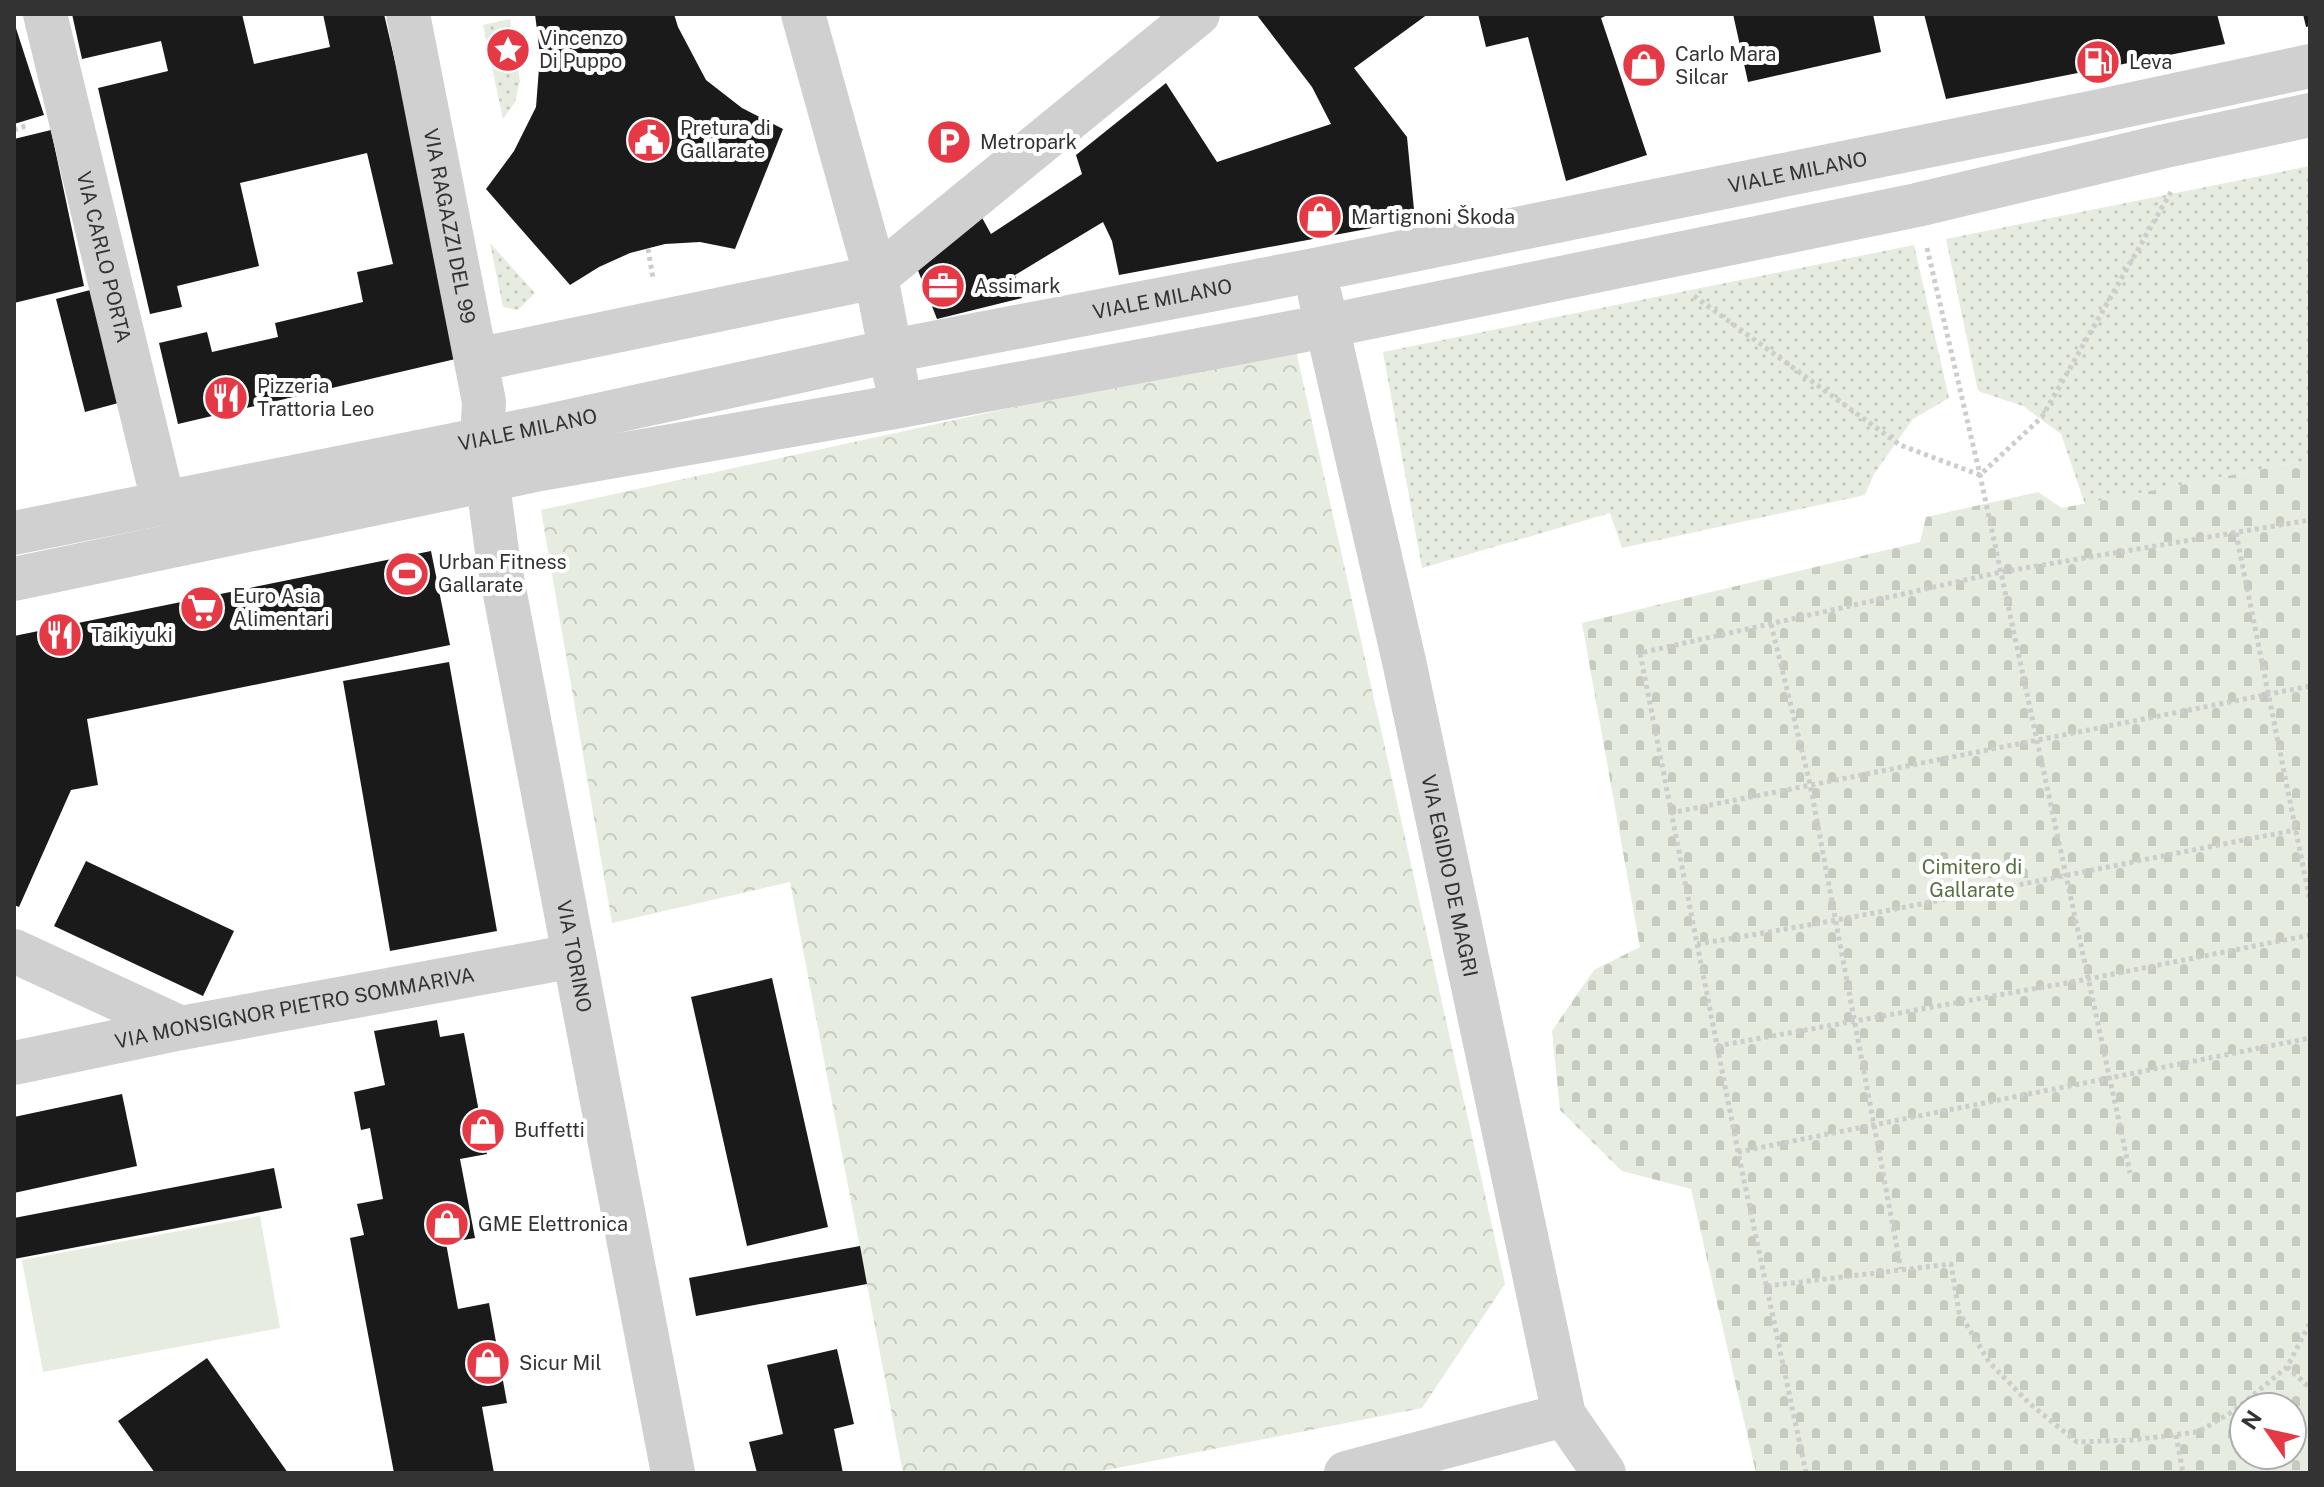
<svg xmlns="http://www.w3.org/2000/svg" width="2324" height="1487" font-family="'Public Sans',sans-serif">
<defs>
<pattern id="grass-dots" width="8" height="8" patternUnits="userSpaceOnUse" patternTransform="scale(2)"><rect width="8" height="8" fill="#e6ecdf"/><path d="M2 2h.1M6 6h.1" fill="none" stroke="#c6cbc0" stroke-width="1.8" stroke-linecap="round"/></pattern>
<pattern id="forest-crowns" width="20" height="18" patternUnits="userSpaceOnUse" patternTransform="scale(2)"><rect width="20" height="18" fill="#e6ecdf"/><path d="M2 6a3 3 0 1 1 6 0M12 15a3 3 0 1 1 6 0" fill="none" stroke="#c6cbc0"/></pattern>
<pattern id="cemetery-stones" width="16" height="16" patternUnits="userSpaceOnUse" patternTransform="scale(2)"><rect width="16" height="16" fill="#e6ecdf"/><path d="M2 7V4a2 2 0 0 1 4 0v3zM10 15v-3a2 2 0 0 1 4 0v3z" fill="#c6cbc0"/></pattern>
</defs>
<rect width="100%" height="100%" fill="#fff"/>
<path fill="url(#grass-dots)" d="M510 19 520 81 515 102 503 119 483 25Z
M2310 166V460L2085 504 2061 434 2023 406 1978 391 1946 239Z
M490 243 535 293 518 310 503 307Z
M1914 245 1949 398 1913 419 1874 474 1865 495 1622 548 1610 513 1422 568 1383 352Z"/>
<path fill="url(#forest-crowns)" d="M1295 346 1505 1284 1422 1408 1092 1473H903L790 882 612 923 541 510Z"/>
<path fill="url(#cemetery-stones)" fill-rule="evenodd" d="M2310 460V1473H1756L1691 1189 1622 1171 1560 1110 1552 1031 1594 970 1640 947 1582 623 1920 542 1926 517 2038 492 2062 508ZM2244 1407H2292V1455H2244Z"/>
<path fill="#e6ecdf" d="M260 1216 280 1328 43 1372 22 1260Z"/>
<path fill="#1a1a1a" d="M72 14H242L254 64 330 47 323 14H384L464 357 178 424 159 343 207 332 212 352 278 337 275 323 363 302 357 272 393 264 367 153 240 183 259 266 177 286 182 307 150 314 98 88 168 71 161 41 82 59Z
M535 14H674L678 27 706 80 742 108 783 129 735 249 700 242 665 244 630 253 599 267 570 285 486 189 514 151 536 107 540 55Z
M1256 14H1428L1354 68 1407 137 1415 220 1119 275 1112 241 1103 222 1015 275 1022 298 937 319 917 268 980 214 991 234 1082 174 1076 155 1166 83 1217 162 1331 124 1312 87Z
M1478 14H1610L1601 18 1647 155 1566 181 1528 37 1486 47Z
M1733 14H1873L1881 52 1748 82Z
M1924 14H2217L2225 44 1946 99Z
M2303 14H2310V26L2306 27Z
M14 22 44 115 14 124Z
M51 130 84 286 14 303V139Z
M94 289 122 402 85 412 56 299Z
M431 551 450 645 87 719 98 785 71 790 19 907 14 905V636Z
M449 662 497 931 390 951 343 681Z
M86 861 234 931 203 996 54 926Z
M772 978 828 1227 747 1246 691 997Z
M437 1020 440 1037 464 1033 487 1154 460 1159 475 1238 446 1243 458 1309 489 1303 507 1403 482 1407 494 1473H394L350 1238 364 1235 357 1204 383 1199 370 1128 361 1130 354 1092 385 1085 374 1031Z
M122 1094 137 1166 14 1193V1117Z
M274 1168 282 1208 14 1259V1218Z
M860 1246 867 1284 696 1316 689 1278Z
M837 1349 854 1424 834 1429 843 1473H757L749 1442 783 1434 767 1365Z
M207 1358 288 1473H155L118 1421Z"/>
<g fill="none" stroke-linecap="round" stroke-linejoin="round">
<path stroke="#cdcdcd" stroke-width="5" stroke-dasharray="4 4" stroke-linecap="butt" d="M14 130 28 125
M1927 248 1980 475 2130 1173
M648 249 653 278
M1694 296 1900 445 1980 475 2042 417 2172 190
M2236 533 2310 901
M1771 624 1810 784 1901 1269
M1670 813 2310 686
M1697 944C1897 912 2096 868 2296 830
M1717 1046 2088 979 2310 935
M1738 1152 1640 653 2001 572 2310 520
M1767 1286 1951 1264 1959 1312 1989 1362 2030 1404 2077 1442 2132 1440 2198 1432 2235 1410 2287 1367 2310 1323
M2287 1367 2310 1388
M2176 1435 2183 1473
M1806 1473 1738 1152 2310 1038"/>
<g stroke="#d0d0d0" stroke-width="44">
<path id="s1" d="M45 14 163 501"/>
<path id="s2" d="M408 14 484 402 482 439 497 552 673 1473"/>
<path id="s3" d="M1320 296 1404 661 1564 1415 1604 1473"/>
<path d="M476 360 876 277 803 14"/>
<path d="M896 380 876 277 1198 14"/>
<path id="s4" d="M14 533 543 427 891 351 1314 270 2105 110 2310 66"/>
<path d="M14 579 540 469 900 406 1327 326 1917 205 2165 146 2310 115"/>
<path d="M14 951 181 1028"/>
<path id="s5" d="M14 1063 181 1028 574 956"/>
<path d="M1346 1473 1564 1415"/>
</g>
</g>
<defs>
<g id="sight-disc" transform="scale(2.3)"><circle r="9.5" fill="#e63946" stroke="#fff"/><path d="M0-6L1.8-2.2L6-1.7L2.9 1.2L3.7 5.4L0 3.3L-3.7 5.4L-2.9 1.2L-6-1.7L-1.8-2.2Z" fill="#fff"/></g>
<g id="fuel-disc" transform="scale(2.3)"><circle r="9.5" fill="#e63946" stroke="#fff"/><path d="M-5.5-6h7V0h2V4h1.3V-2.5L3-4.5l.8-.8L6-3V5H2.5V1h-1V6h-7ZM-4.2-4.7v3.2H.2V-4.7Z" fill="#fff"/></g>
<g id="shop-disc" transform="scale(2.3)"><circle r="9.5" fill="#e63946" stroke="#fff"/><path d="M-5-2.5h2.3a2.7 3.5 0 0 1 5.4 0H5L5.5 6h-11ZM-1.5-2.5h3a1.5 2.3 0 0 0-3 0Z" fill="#fff"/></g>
<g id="civic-disc" transform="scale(2.3)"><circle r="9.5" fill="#e63946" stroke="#fff"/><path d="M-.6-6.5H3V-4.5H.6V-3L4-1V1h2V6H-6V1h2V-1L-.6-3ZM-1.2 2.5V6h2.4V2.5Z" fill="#fff"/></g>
<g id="parking-disc" transform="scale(2.3)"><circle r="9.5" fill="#e63946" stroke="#fff"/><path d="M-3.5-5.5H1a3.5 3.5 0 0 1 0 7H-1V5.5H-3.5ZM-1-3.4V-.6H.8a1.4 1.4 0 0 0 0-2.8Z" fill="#fff"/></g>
<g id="office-disc" transform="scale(2.3)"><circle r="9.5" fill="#e63946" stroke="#fff"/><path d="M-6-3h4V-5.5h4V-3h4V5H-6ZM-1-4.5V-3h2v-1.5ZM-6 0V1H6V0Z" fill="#fff"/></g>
<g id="restaurant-disc" transform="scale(2.3)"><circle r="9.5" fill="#e63946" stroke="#fff"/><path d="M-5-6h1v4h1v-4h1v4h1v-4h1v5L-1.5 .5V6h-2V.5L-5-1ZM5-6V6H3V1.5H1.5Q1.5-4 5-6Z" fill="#fff"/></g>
<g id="stadium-disc" transform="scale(2.3)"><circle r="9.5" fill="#e63946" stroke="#fff"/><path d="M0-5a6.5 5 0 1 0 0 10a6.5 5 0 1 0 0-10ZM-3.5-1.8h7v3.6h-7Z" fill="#fff"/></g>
<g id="supermarket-disc" transform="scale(2.3)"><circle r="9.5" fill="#e63946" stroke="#fff"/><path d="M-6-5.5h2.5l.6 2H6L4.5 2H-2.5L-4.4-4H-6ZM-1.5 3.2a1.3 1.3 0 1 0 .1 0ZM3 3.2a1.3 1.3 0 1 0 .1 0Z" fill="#fff"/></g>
</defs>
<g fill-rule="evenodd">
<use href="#sight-disc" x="508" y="50"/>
<use href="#fuel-disc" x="2098" y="62"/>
<use href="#shop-disc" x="1644" y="65"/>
<use href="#civic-disc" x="649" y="140"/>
<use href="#parking-disc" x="949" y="142"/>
<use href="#shop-disc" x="1320" y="217"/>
<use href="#office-disc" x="943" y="286"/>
<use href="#restaurant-disc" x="226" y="398"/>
<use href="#stadium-disc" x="407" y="574"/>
<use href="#supermarket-disc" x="202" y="608"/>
<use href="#restaurant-disc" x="60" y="635"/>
<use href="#shop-disc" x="483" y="1130"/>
<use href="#shop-disc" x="447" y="1224"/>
<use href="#shop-disc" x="488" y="1363"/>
</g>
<g text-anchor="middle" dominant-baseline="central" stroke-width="8" stroke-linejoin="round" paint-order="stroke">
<g font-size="20" fill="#333" stroke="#fff" text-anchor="start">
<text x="539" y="38">Vincenzo<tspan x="539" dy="23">Di Puppo</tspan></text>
<text x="1675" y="54">Carlo Mara<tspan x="1675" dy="23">Silcar</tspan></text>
<text x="2129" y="62">Leva</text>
<text x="680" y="128">Pretura di<tspan x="680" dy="23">Gallarate</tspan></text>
<text x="980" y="142">Metropark</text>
<text x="1351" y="217">Martignoni Škoda</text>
<text x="974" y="286">Assimark</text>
<text x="257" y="386">Pizzeria<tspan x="257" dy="23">Trattoria Leo</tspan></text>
<text x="438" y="562">Urban Fitness<tspan x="438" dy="23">Gallarate</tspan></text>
<text x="233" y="596">Euro Asia<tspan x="233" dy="23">Alimentari</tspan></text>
<text x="91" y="635">Taikiyuki</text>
<text x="514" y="1130">Buffetti</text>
<text x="478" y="1224">GME Elettronica</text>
<text x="519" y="1363">Sicur Mil</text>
</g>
<g font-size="20" fill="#333" stroke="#fff">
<text stroke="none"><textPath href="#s4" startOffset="1820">VIALE MILANO</textPath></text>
<text stroke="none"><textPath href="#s2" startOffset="216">VIA RAGAZZI DEL 99</textPath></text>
<text stroke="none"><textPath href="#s1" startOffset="250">VIA CARLO PORTA</textPath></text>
<text stroke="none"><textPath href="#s4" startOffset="1172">VIALE MILANO</textPath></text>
<text stroke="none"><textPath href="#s4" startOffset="524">VIALE MILANO</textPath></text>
<text stroke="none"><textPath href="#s3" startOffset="594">VIA EGIDIO DE MAGRI</textPath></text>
<text stroke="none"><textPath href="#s2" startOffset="958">VIA TORINO</textPath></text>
<text stroke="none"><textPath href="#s5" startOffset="286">VIA MONSIGNOR PIETRO SOMMARIVA</textPath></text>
</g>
<g font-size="20" fill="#56703f" stroke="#fff">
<text x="1972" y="867">Cimitero di<tspan x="1972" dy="23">Gallarate</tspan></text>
</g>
</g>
<rect width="2324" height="1487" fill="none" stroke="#333333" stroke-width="32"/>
<g transform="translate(2268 1431) rotate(304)"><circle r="38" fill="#ffffff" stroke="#adadad" stroke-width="2"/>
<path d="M0-6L14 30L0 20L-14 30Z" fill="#e63946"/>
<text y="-12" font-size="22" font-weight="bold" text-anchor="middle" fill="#333333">N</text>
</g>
</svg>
